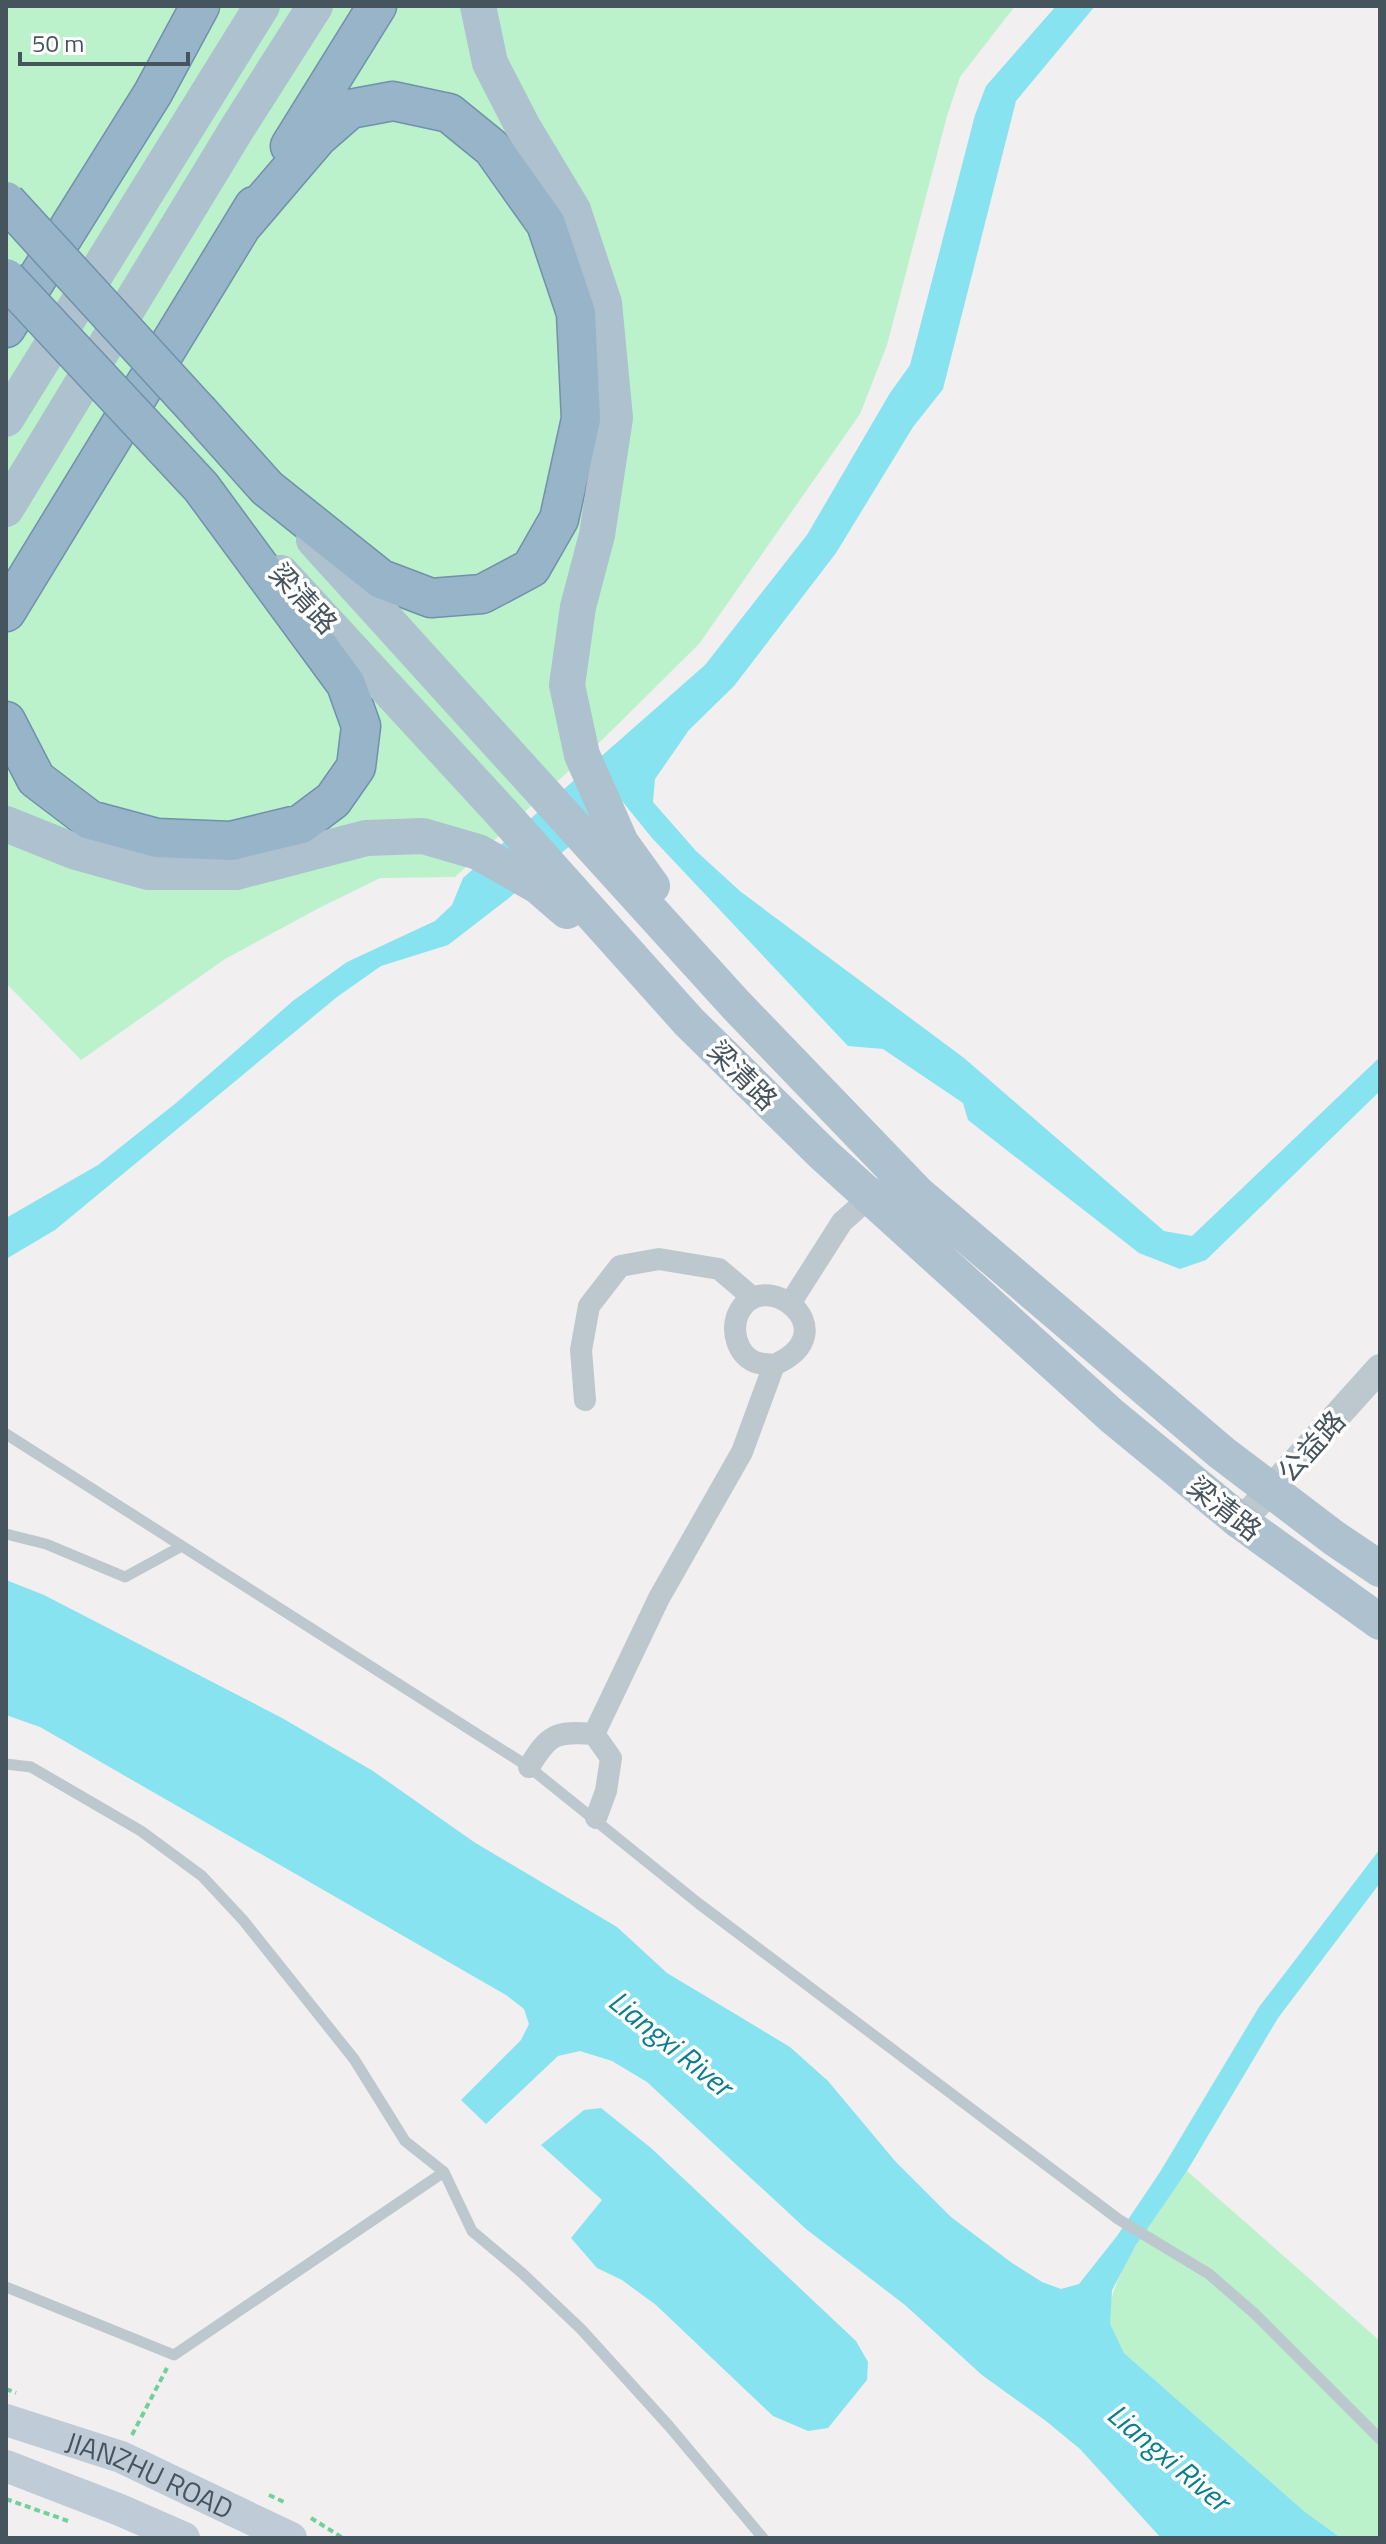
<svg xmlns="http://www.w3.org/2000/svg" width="1386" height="2544" font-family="'Titillium Web','Noto Sans SC',sans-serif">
<rect width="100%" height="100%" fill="#f1efef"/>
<path fill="#bbf1cb" d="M6 6H1015L960 77 947 116 887 345 860 414 699 644 604 738 455 877 380 878 319 908 225 959 81 1060 6 983Z
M1187 2171 1380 2341V2538H1341L1305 2512 1124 2353C1120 2344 1112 2334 1110 2325 1101 2283 1163 2206 1187 2171Z"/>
<path fill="#87e3f0" d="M1056 6H1095L1016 101 943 389 913 427 836 553 734 686 689 730 655 779 653 802 696 851 741 892 964 1058 1164 1231 1192 1236 1380 1057V1091L1206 1260 1180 1269 1139 1253 968 1120 963 1103 883 1049 848 1046 652 838 622 801 509 898 448 945 381 966 337 997 55 1230 6 1259V1218L98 1165 176 1103 294 1000 347 962 435 921 452 905 463 878 705 665 807 535 890 393 910 365 975 115 986 86Z
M6 1580 44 1595 282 1718 373 1771 474 1842 617 1927 667 1973 790 2047 828 2081 895 2161 951 2217 1012 2263 1042 2282 1061 2289 1079 2284 1117 2236 1160 2172 1259 2007 1380 1849V1883L1278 2018 1187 2171 1136 2245 1112 2290 1110 2324 1124 2353 1305 2512 1341 2538H1161L1080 2449 1046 2421 982 2375 905 2305 806 2229 647 2082 612 2061 580 2051 558 2056 486 2124 461 2100 521 2040 529 2024 524 2009 506 1995 40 1727 6 1715Z
M601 2108 651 2148 856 2341 868 2362 867 2380 828 2428 808 2431 773 2416 656 2305 622 2280 597 2268 571 2238 602 2200 541 2145 584 2110Z"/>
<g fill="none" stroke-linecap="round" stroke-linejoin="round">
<g stroke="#7091ac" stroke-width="41">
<path id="trunk" d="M290 146 377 6
M6 328 153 93 200 6
M200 413 267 488 381 579 431 598 482 594 531 568 559 519 581 419 576 313 546 224 492 148 449 113 393 101 350 109 318 137 242 226
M6 612 254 206
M6 721 36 779 90 820 157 838 231 841 301 824 333 800 356 767 361 726 346 684 201 487 173 457"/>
</g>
<path stroke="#72d09a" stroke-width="4" stroke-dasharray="6 4" stroke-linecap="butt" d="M6 2389 16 2393
M132 2435 167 2368
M269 2495 286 2503
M6 2499 68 2521
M311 2518 343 2538"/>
<path stroke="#bcc8ce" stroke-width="11" d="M6 1434 529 1767 698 1903 1118 2219 1209 2274 1255 2314 1380 2439
M6 1534 46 1544 125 1577 182 1546
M6 1764 31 1767 141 1831 202 1876 243 1920 354 2059 405 2141 444 2172 472 2231 522 2273 581 2329 669 2426 763 2538
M6 2287 174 2355 444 2172"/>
<path stroke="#bcc8ce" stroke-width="22" d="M791 1302 842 1222 879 1189
M585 1400 581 1350 589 1306 620 1266 659 1259 719 1269 753 1298
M594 1734 611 1758 606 1791 596 1818
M529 1767C549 1734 555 1731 594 1734L659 1598 742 1452 774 1365C851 1331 762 1262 738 1314 731 1331 737 1354 755 1362 760 1364 768 1364 774 1365"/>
<path stroke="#bcc8ce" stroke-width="28" d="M1241 1522 1380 1368"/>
<g stroke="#bfccd7" stroke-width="32">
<path id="s1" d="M6 2420 121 2457 291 2538"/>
<path d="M6 2466 120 2510 184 2538"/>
</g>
<path stroke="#adc1cf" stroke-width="36" d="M478 6 490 63 523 127 573 210 604 303 615 418 597 535 578 607 567 685 582 755 621 843 652 886
M6 419 262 6
M6 509 238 127 315 6
M314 540 736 1005 918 1194 1222 1453 1334 1538 1380 1569
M281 573 502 813 689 1022 823 1154 1112 1416 1241 1522 1380 1622
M6 824 76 852 148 872H236L366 838 423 836 478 852 538 886 567 911"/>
<use href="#trunk" stroke="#98b4c8" stroke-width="38"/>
<g stroke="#7091ac" stroke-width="41" stroke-linecap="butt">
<path id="trunk-bridge" d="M6 201 200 413
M6 278 173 457"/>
</g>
<use href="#trunk-bridge" stroke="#98b4c8" stroke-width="38"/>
</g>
<g text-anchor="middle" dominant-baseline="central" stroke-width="7" stroke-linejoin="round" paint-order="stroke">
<g font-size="28" fill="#46545d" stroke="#fff">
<text transform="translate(304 598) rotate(47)">梁清路</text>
<text transform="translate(743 1075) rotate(45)">梁清路</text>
<text transform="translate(1311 1446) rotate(-48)">公益路</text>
<text transform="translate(1225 1508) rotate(38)">梁清路</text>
<text stroke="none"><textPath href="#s1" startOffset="154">JIANZHU ROAD</textPath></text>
</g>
<g font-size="30" font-style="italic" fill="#087f90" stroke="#fff">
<text transform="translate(671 2043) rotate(39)">Liangxi River</text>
<text transform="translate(1169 2457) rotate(40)">Liangxi River</text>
</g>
</g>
<rect width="1386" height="2544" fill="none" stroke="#46545d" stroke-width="16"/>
<path d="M20 52v12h168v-12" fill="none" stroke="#46545d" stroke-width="4"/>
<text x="32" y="52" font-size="24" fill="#46545d" stroke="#ffffff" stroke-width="6" paint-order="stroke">50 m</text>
</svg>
